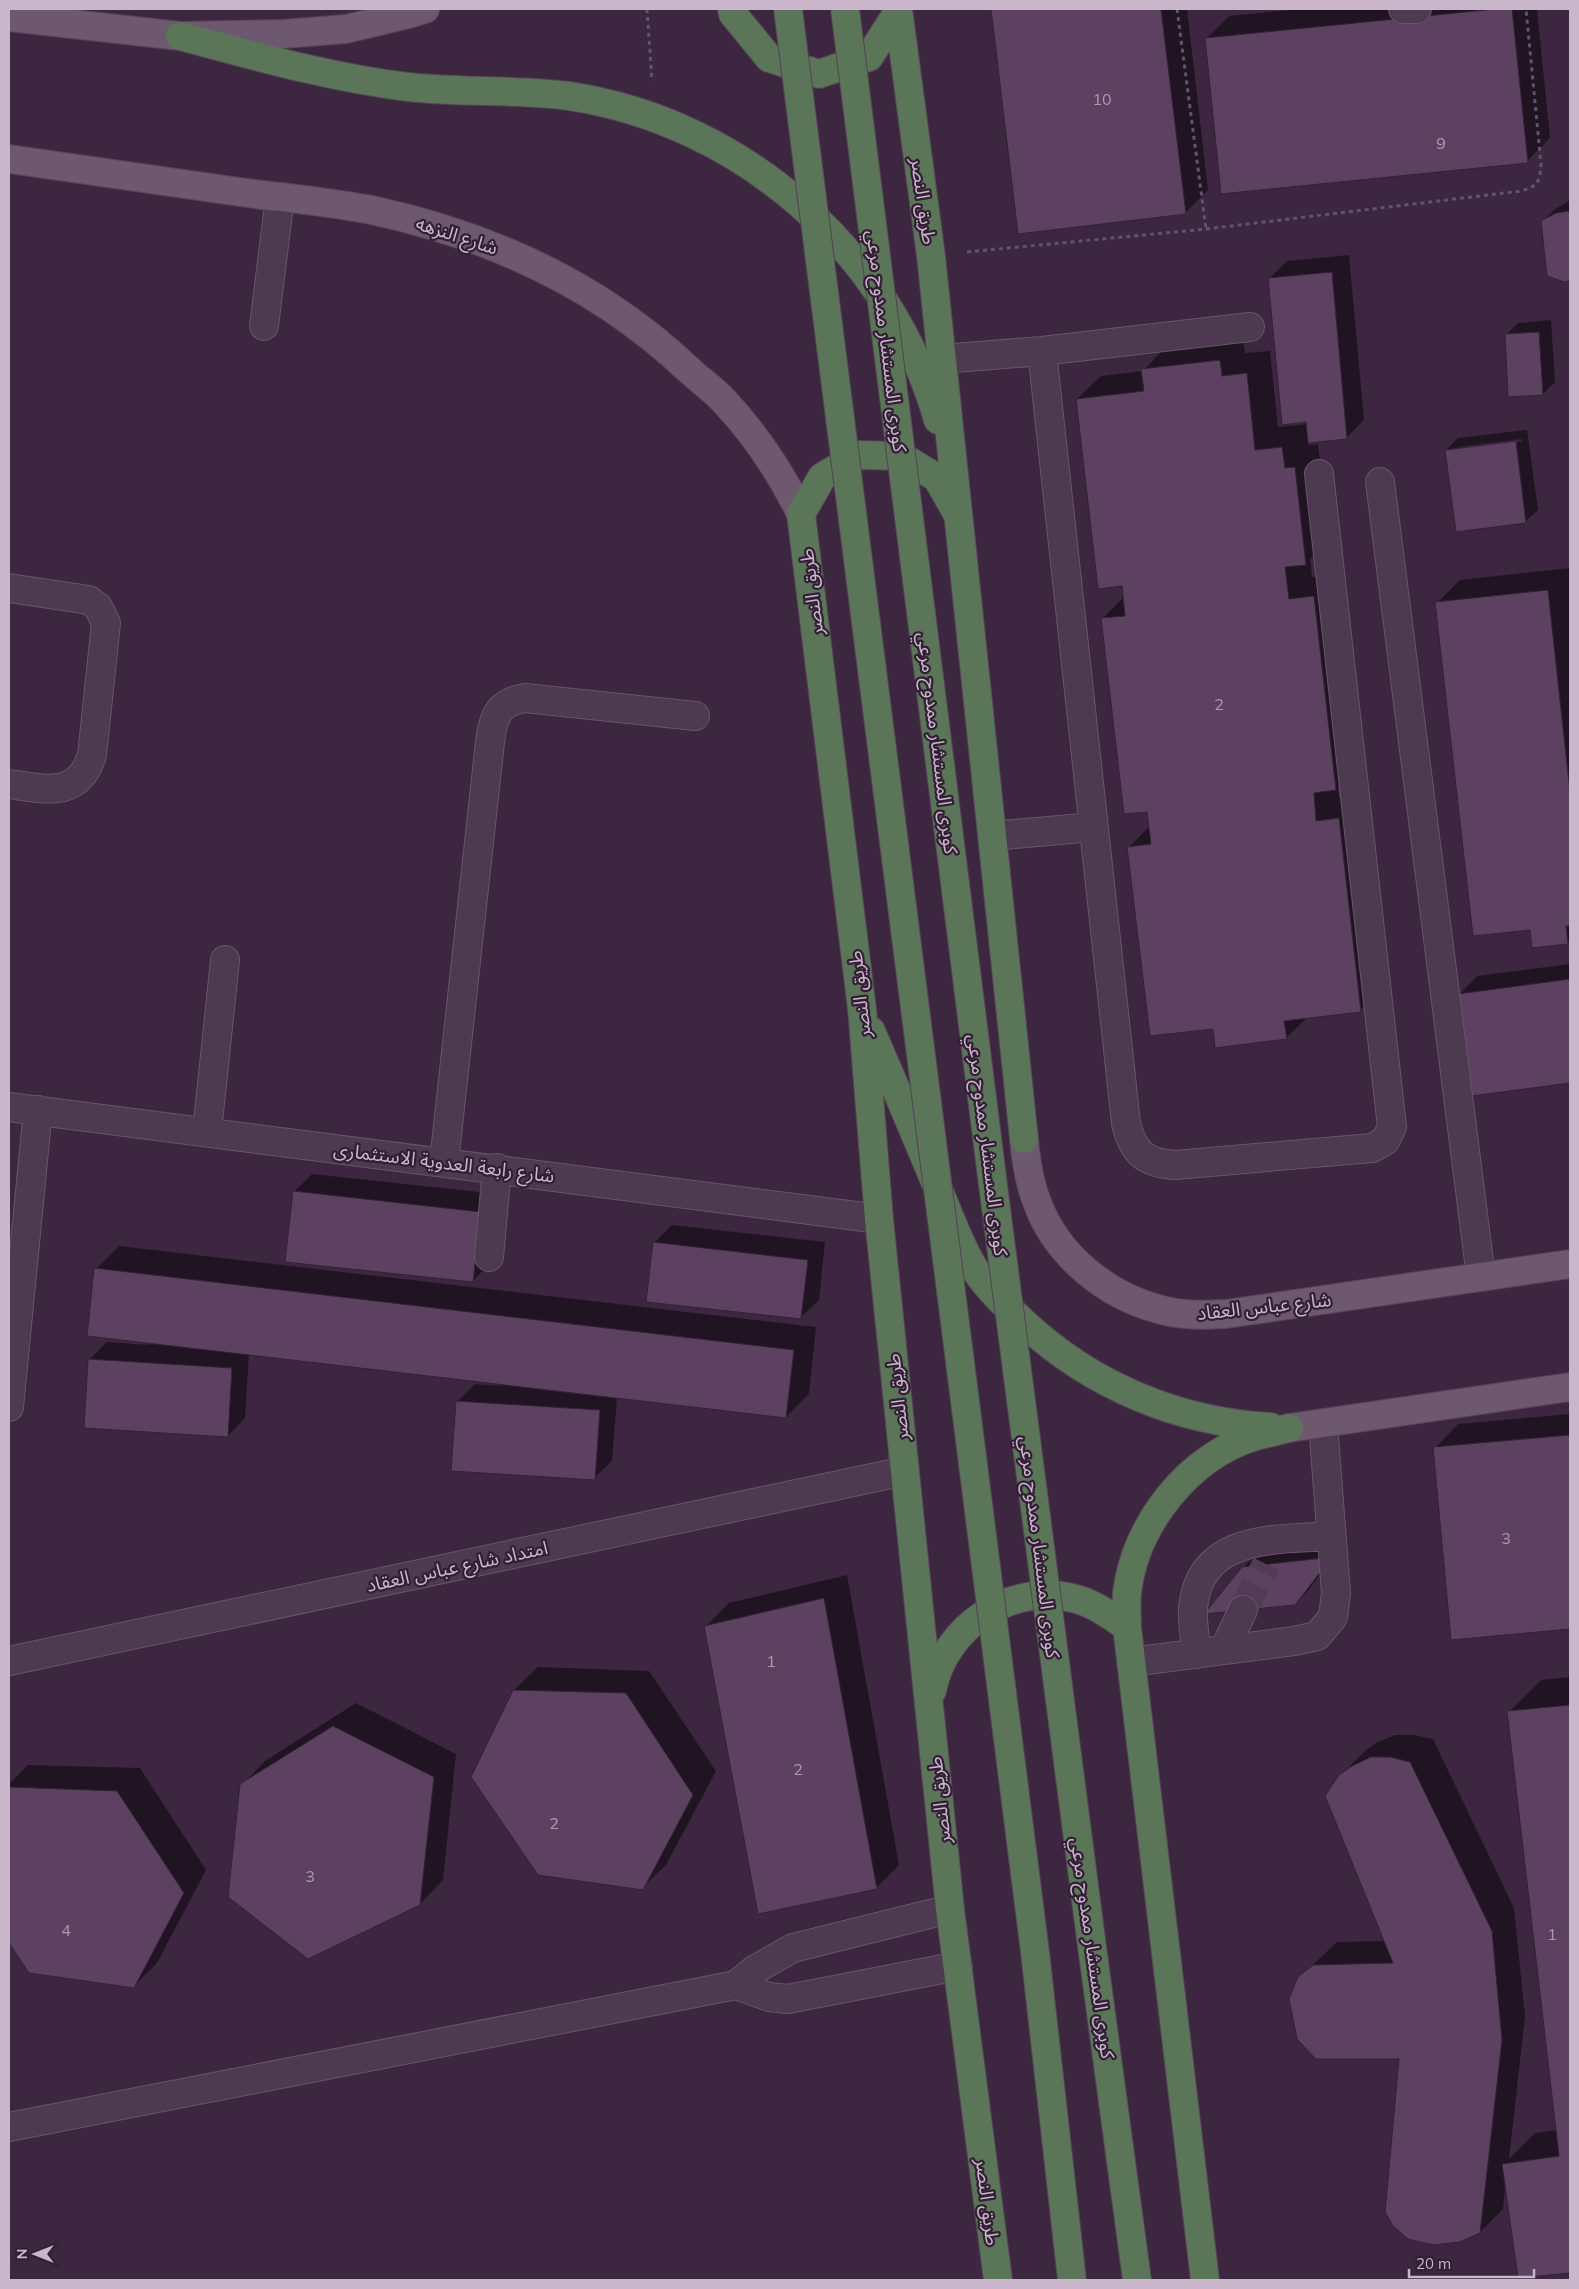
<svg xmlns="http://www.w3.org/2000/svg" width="1579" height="2289" font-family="Mulish,'Noto Sans Arabic',sans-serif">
<rect width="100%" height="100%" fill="#3d2640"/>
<path fill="#0007" fill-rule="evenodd" d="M993 9H1187L1208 190 1185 213 1019 233Z
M1299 9H1537L1550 138 1527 161 1206 39 1229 16Z
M1569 201 1570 280 1564 281 1543 221 1555 209Z
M1349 255 1364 420 1346 438 1308 442V445L1318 444 1329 541 1310 559 1312 577 1336 574 1358 766 1338 786 1339 798 1362 796 1383 987 1360 1010 1308 1017 1286 1038 1214 1027 1129 847 1150 826 1102 619 1124 597 1077 399 1101 376 1143 371 1166 346 1243 338 1245 353 1270 351 1278 427 1307 424 1269 279 1287 261Z
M1551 320 1555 382 1543 394 1509 395 1506 335 1518 323Z
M1527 430 1538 510 1526 521 1446 450 1458 438ZM1522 439V441L1458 449V447Z
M1570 568V940L1567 943 1531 928 1437 603 1460 580Z
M1570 964V1081L1473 1095 1460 994 1477 976Z
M312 1174 498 1194 490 1263 473 1281 294 1192Z
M672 1225 825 1242 819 1300 801 1317 654 1243Z
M119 1246 816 1327 809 1394 786 1417 617 1397 612 1461 594 1478 457 1402 475 1384 501 1386 502 1384 249 1354 245 1418 228 1436 89 1360 107 1342 150 1345 96 1269Z
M1570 1414V1628L1452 1639 1435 1448 1458 1424Z
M1342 1546 1307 1592 1294 1604 1243 1568 1255 1555Z
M847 1575 899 1865 876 1888 706 1626 729 1603Z
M538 1667 649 1671 716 1771 666 1865 642 1888 514 1690Z
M1570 1677V2272L1519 2277 1505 2187 1503 2209 1480 2232 1401 2058 1299 1978 1337 1942 1385 1941 1340 1776 1364 1752 1376 1743 1395 1735H1414L1433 1739 1514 1908 1525 2016 1509 2159 1535 2133 1557 2130 1509 1712 1541 1680Z
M356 1703 456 1754 443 1880 420 1904 242 1785 265 1761Z
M28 1765 140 1768 206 1870 157 1963 133 1987 30 1972 9 1941V1784Z"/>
<path fill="#5c4260" stroke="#342137" d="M991 9H1161L1186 214 1018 234Z
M1496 9H1512L1528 163 1221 194 1205 38Z
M1570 211V281L1564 282 1547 276 1541 221 1556 213Z
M1332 272 1347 439 1308 443 1306 422 1282 425 1268 278Z
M1539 332 1543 395 1508 397 1505 334Z
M1220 360 1222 376 1247 373 1255 450 1282 447 1285 468 1295 467 1306 565 1285 567 1289 599 1314 596 1336 790 1314 793 1316 821 1339 818 1361 1012 1284 1021 1287 1039 1215 1048 1213 1029 1150 1036 1127 847 1151 844 1147 812 1124 814 1101 618 1125 616 1122 586 1098 589 1076 399 1144 391 1141 369Z
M1516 441 1526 523 1456 532 1445 450Z
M1548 590 1570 792V926H1566L1568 944 1532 948 1530 930 1473 936 1435 602Z
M1570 979V1083L1472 1096 1458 994Z
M293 1191 481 1212 473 1282 285 1262Z
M653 1242 808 1260 801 1319 646 1302Z
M94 1268 794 1350 786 1418 87 1336Z
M88 1359 232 1368 228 1437 84 1428Z
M456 1401 600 1410 595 1480 451 1471Z
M1570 1435V1629L1451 1640 1433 1447Z
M1332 1557 1295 1605 1204 1614 1242 1567Z
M824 1598 877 1889 758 1914 704 1626Z
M513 1690 626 1693 693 1795 643 1890 538 1875 471 1777Z
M1570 1705V2273L1518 2278 1502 2164 1559 2156 1507 1711Z
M333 1726 434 1777 420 1905 308 1959 228 1897 240 1784Z
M1371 1757H1390L1410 1762 1492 1931 1502 2040 1480 2233 1460 2242 1433 2245 1408 2239 1393 2226 1385 2212 1399 2059H1316L1297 2039 1289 1999 1298 1977 1313 1965 1393 1963 1325 1796 1339 1775 1352 1766Z
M9 1787 117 1791 184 1893 134 1988 29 1973 9 1943Z"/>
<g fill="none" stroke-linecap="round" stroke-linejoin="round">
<path stroke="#523c55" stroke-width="28" stroke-dasharray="28 14" stroke-linecap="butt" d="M1243 1610 1266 1564"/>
<g stroke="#68556a" stroke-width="30">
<path id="minor" d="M1403 9H1417
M264 326 280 197
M1042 351 1126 1123C1133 1153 1145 1163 1175 1165L1372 1148 1385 1141 1392 1127 1319 474
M942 359 1042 351 1250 327
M1380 482 1481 1277
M9 588 89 600 98 607 106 623 92 755C79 799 44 789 9 784
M992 836 1093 827
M9 1107 879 1219
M207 1132 225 960
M444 1162 490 742C493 717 498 702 525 698L695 716
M489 1257 497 1168
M9 1407 38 1110
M1224 1650 1243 1610
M1197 1654C1195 1639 1192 1622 1193 1607 1201 1534 1275 1540 1331 1536
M9 1661 905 1471
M1131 1662 1294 1641 1317 1636 1333 1617 1336 1593 1323 1424
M736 1985 769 1997 788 1999 958 1966
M9 2127 736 1985 754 1970 793 1948 950 1909"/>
</g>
<g stroke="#564359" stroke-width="30">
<path id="major" d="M9 17 180 36 283 34 346 29 409 14 425 9
M9 159C86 170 163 181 240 192 285 198 332 202 376 211 494 237 602 287 690 371 701 381 714 390 724 401 756 435 781 473 801 514
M1024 1139C1026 1161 1029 1182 1037 1202 1056 1255 1106 1295 1158 1309 1181 1316 1204 1315 1226 1314L1570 1264
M1289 1428 1570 1387"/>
</g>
<g stroke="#554257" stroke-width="30">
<path id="highway" d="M732 9 733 14 769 58 819 74 869 57 898 12
M898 9 931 256 1024 1139
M180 36C255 56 331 78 408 87 462 93 515 89 569 96 742 122 890 251 938 420
M958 515 937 478 901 456 859 455 822 477 801 514 862 1009 879 1219 950 1909 998 2280
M871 1031C894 1084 917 1138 939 1191 949 1214 962 1251 976 1271 988 1289 1006 1306 1022 1321 1090 1385 1177 1422 1271 1427
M932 1691C944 1627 1011 1581 1076 1599 1095 1604 1111 1616 1127 1627
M1091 1939 1137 2280
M1205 2280 1127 1627C1127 1616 1126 1604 1127 1593 1135 1524 1189 1456 1256 1436 1267 1433 1278 1431 1289 1428"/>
</g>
<path stroke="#5e546b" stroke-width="3" stroke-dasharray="4 4" stroke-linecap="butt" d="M647 9 652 81
M1177 9 1206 229
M967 252 1206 229 1521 191C1538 186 1540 182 1541 164L1526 9"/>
<use href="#minor" stroke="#4d3a50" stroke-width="28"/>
<use href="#major" stroke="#6d5870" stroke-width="28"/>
<use href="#highway" stroke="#5a7557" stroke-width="28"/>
<g stroke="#554257" stroke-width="30" stroke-linecap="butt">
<path id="highway-bridge" d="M788 9 1035 1952 1072 2280
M845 9 993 1185 1091 1939"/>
</g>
<use href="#highway-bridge" stroke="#5a7557" stroke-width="28"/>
</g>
<g text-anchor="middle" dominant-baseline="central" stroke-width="4.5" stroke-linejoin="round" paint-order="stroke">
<g font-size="16" fill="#ae99b0">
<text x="1102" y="99">10</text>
<text x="1441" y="143">9</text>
<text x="1219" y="704">2</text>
<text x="1506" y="1538">3</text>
<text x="771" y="1661">1</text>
<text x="798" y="1769">2</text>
<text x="554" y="1823">2</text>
<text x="310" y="1876">3</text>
<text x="66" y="1930">4</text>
<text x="1552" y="1934">1</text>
</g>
<g font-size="19" fill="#c9b6ca" stroke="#321f35">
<text transform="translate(924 201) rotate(82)">طريق النصر</text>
<text transform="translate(457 235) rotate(18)">شارع النزهه</text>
<text transform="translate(887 341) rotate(83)">كوبرى المستشار ممدوح مرعي</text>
<text transform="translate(811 592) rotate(-97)">طريق النصر</text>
<text transform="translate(938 743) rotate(83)">كوبرى المستشار ممدوح مرعي</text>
<text transform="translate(859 994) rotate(-96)">طريق النصر</text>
<text transform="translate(988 1145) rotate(83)">كوبرى المستشار ممدوح مرعي</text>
<text transform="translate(444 1162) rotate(7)">شارع رابعة العدوية الاستثمارى</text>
<text transform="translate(1264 1306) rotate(-6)">شارع عباس العقاد</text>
<text transform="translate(897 1397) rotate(-96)">طريق النصر</text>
<text transform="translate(1040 1547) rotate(83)">كوبرى المستشار ممدوح مرعي</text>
<text transform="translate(457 1566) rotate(-12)">امتداد شارع عباس العقاد</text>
<text transform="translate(939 1800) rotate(-96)">طريق النصر</text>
<text transform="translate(1093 1948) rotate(82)">كوبرى المستشار ممدوح مرعي</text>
<text transform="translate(988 2202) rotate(83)">طريق النصر</text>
</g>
</g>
<rect width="1579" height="2289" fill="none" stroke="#c9b6ca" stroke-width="20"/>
<g transform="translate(35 2254) rotate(270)" stroke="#321f35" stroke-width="4" paint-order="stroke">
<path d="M0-4L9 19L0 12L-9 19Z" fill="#c9b6ca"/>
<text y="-8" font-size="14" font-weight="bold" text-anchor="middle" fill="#c9b6ca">N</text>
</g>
<path d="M1409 2269v8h125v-8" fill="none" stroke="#c9b6ca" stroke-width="2.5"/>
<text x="1416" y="2269" font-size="15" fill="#c9b6ca" stroke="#321f35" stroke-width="4" paint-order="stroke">20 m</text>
</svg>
